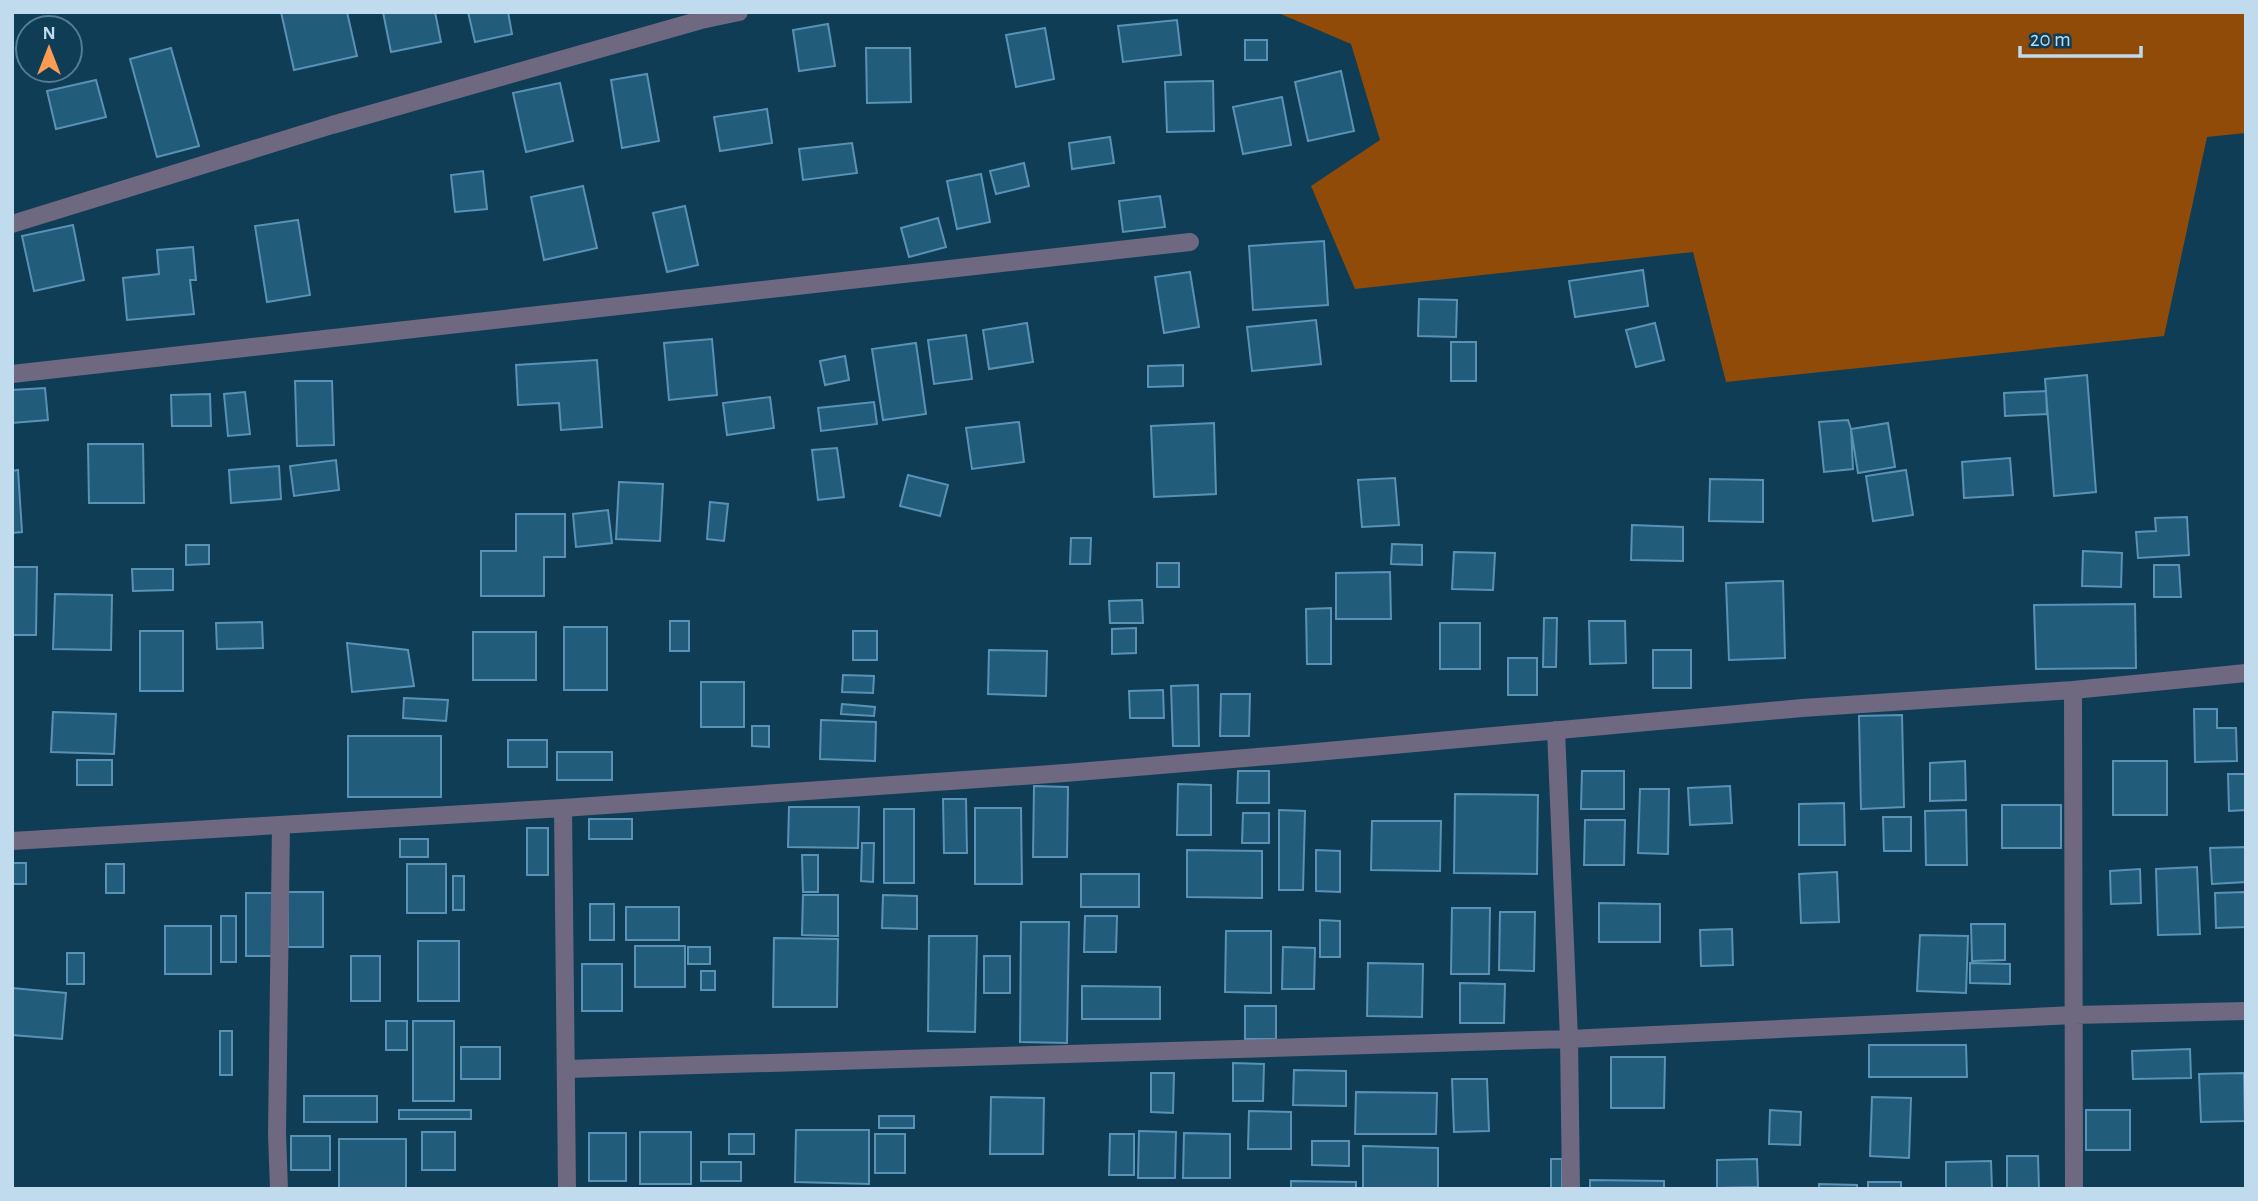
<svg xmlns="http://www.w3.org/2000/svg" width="2258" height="1201" font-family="'Alegreya Sans',sans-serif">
<rect width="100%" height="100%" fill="#0f3d55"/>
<path fill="#904b08" d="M1276 12H2246V133L2207 137 2164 336 1726 382 1693 252 1355 289 1311 186 1380 140 1351 44Z"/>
<path fill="#215c7b" stroke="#5992b4" stroke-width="2" d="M281 12H347L357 56 294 70Z
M383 12H435L441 42 391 52Z
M468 12H508L512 34 475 42Z
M1177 20 1181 55 1123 62 1118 26Z
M828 24 835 66 799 71 793 30Z
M1045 28 1054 79 1016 87 1006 35Z
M1245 40H1267V60H1245Z
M171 48 199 146 157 157 130 59Z
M866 48H910L911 102 867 103Z
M1341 71 1354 131 1308 141 1295 82Z
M647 74 659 141 622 148 611 80Z
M96 80 106 117 56 129 47 91Z
M1213 81 1214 131 1167 132 1165 82Z
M560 83 573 141 526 152 513 93Z
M1282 97 1291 145 1243 154 1233 107Z
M767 109 772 143 720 151 714 117Z
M1110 137 1114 163 1072 169 1069 143Z
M852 143 857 173 803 180 799 149Z
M1024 163 1029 186 996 194 990 171Z
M483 171 487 209 455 212 451 175Z
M981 174 990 222 957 229 947 181Z
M583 186 597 248 544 260 531 197Z
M1160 196 1165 227 1123 232 1119 201Z
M685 206 698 265 667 272 653 213Z
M938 218 946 247 909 257 901 228Z
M298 220 310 295 267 302 255 226Z
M73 225 84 280 34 291 22 236Z
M1324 241 1328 305 1253 310 1249 246Z
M193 247 196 280H190L194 314 127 320 123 278 159 274 157 250Z
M1643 270 1648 306 1575 317 1569 281Z
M1190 272 1199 327 1164 333 1155 277Z
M1419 299 1457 300 1456 337 1418 336Z
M1316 320 1321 364 1252 371 1247 327Z
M1027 323 1033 362 989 369 983 330Z
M1655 323 1664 360 1636 367 1626 330Z
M966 335 972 379 934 384 928 340Z
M712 339 717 395 669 400 664 343Z
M1451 342H1476V381H1451Z
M916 343 926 414 883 420 872 349Z
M845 356 849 380 825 385 820 361Z
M597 360 602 427 561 430 559 403 518 405 516 365Z
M1183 365V386L1148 387V366Z
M2087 375 2096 492 2054 496 2045 379Z
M295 381H332L334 445 297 446Z
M45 388 48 420 12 423V390Z
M2046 391 2047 414 2005 416 2004 393Z
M245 392 250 434 228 436 224 394Z
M210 394 211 426H172L171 395Z
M770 397 774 428 727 435 723 403Z
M874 402 877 424 821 431 818 408Z
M1848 420 1851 429 1853 469 1824 472 1819 422Z
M1019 422 1024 462 972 469 966 428Z
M1214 423 1216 494 1154 497 1151 426Z
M1888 423 1895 467 1858 473 1851 429Z
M88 444H143L144 503H89Z
M837 448 844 497 818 500 812 450Z
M2010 458 2013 495 1964 498 1962 462Z
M336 460 339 490 294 496 290 466Z
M279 466 281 499 231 503 229 470Z
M18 470 22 532 12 533V471Z
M1906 470 1913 515 1873 521 1866 476Z
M908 475 948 485 940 516 900 506Z
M1395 478 1399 525 1362 527 1358 480Z
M1710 479 1763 480V522L1709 521Z
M619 482 663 484 660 541 616 539Z
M710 502 728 504 724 541 707 539Z
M608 510 612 543 576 547 573 514Z
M516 514H565V557H544V596H481V551H516Z
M2187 517 2189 555 2138 558 2136 532 2156 531 2155 518Z
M1632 525 1683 527V561L1631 560Z
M1071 538H1091L1090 564H1070Z
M1392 544 1422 545V565L1391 564Z
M186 545H209V564L186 565Z
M2083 551 2122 553 2121 587 2082 586Z
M1454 552 1495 553 1493 590 1452 589Z
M1157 563H1179V587H1157Z
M2154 565H2179L2181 597H2154Z
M12 567H37L36 635H12Z
M132 569H173V590L133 591Z
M1390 572 1391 619H1336V573Z
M1783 581 1785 658 1729 660 1726 583Z
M55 594 112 595 111 650 53 649Z
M1142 600 1143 623H1110L1109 601Z
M2135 604 2136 668 2036 669 2034 605Z
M1331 608V664H1307L1306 609Z
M1544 618H1557L1556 667H1543Z
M670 621H689V651H670Z
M1589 621H1625L1626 663 1590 664Z
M262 622 263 648 217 649 216 623Z
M1440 623H1480V669H1440Z
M564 627H607V690H564Z
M1136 628V653L1112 654V629Z
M140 631H183V691H140Z
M853 631H877V660H853Z
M473 632H536V680H473Z
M347 643 408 650 414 686 352 692Z
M989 650 1047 651 1046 696 988 694Z
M1653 650H1691V688H1653Z
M1508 658H1537V695H1508Z
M843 675 874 676 873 693 842 692Z
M701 682H744V727H701Z
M1198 685 1199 746H1173L1171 686Z
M1163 690 1164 718H1130L1129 691Z
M1221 694H1250L1249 736H1220Z
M404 698 448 700 446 721 403 718Z
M842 704 875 707 874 716 841 714Z
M2194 709H2217V728H2236L2237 761 2195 762Z
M53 712 116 714 114 754 51 752Z
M1902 715 1904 807 1861 809 1859 716Z
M821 720 876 722 875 761 820 759Z
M752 726H769V747L752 746Z
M348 736H441V797H348Z
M508 740H547V767H508Z
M557 752H612V780H557Z
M77 760H112V785H77Z
M1965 761 1966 800 1930 801V763Z
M2113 761H2167V815H2113Z
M1238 771H1269V803H1237Z
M1582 771H1624V809H1581Z
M2228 774H2246V810L2229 811Z
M1178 784 1211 785V835H1177Z
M1034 786 1068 787 1067 857H1033Z
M1730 786 1732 823 1690 825 1688 788Z
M1640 789H1669L1668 854 1638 853Z
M1455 794 1538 795 1537 874 1454 873Z
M943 799H966L967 853H944Z
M1844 803 1845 845H1799V804Z
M2002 805H2061V848H2002Z
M789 807H859L858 848 788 847Z
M975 808H1021L1022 884H975Z
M884 809H914V883H884Z
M1279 810 1305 811 1303 890H1279Z
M1966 810 1967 865H1926L1925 811Z
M1243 813H1269V843H1242Z
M1883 817H1911V851H1884Z
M589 819H632V839H589Z
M1585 820H1625L1624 865H1584Z
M1372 821H1441L1440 871 1371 870Z
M527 828H548V875H527Z
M400 839H428V857H400Z
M862 843H874L873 882 861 881Z
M2246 847V882L2212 884 2210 848Z
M1187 850 1262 851V898L1187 897Z
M1316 850 1340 851V892L1316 891Z
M802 855H818V892H803Z
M12 863H26V884H12Z
M106 864H124V893H106Z
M407 864H446V913H407Z
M2197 867 2200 934 2158 935 2156 869Z
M2140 869 2141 903 2111 904 2110 871Z
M1837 872 1839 922 1801 923 1799 874Z
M1081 874H1139V907H1081Z
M453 876H464V910H453Z
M288 892H323V947H288Z
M2246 892V927L2216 928 2215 893Z
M246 893H273V956H246Z
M803 895H838V936L802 935Z
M883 895 917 896V929L882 928Z
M1599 903 1660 904V942H1599Z
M590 904H614V940H590Z
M626 907H679V940H626Z
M1452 908H1490L1489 974H1451Z
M1500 912H1535L1534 971 1499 970Z
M221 916H236V962H221Z
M1085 916H1117L1116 952H1084Z
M1320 920 1340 921V957H1320Z
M1021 922H1069L1067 1043 1020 1042Z
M1971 924H2005V960L1972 961Z
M165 926H211V974H165Z
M1732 929 1733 965 1701 966 1700 930Z
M1226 931H1271V993L1225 992Z
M1920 935 1968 936 1966 993 1917 991Z
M929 936H977L975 1032 928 1031Z
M774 938 838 939 837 1007H773Z
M418 941H459V1001H418Z
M635 946H685V987H635Z
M688 947H710V964H688Z
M1283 947 1315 948 1314 989H1282Z
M67 953H84V984H67Z
M351 956H380V1001H351Z
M984 956H1010V993H984Z
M1368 963 1423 964 1422 1017 1367 1016Z
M1970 963 2010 964V984L1970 983Z
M582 964H622V1011H582Z
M701 971H715V990H701Z
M1460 983 1505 984 1504 1023H1460Z
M1082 986 1160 987V1019H1082Z
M12 988 66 993 62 1039 12 1035Z
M1245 1006H1276V1039H1245Z
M386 1021H407V1050H386Z
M413 1021H454V1101H413Z
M220 1031H232V1075H220Z
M1869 1045H1966L1967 1077H1869Z
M461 1047H500V1079H461Z
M2190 1049 2191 1078 2133 1079 2132 1051Z
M1611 1057H1665L1664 1108H1611Z
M1233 1063 1264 1064 1263 1101H1233Z
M1294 1070 1346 1071V1106L1293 1105Z
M1151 1073H1174L1173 1113 1151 1112Z
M2244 1073 2245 1121 2201 1122 2199 1074Z
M1452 1079H1487L1489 1131 1454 1132Z
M1356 1092 1437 1093 1436 1134H1355Z
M304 1096H377V1122H304Z
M991 1097 1044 1098 1043 1154H990Z
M1872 1097 1911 1098 1909 1158 1870 1156Z
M399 1110H471V1119H399Z
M1770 1110 1801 1112 1800 1145 1769 1144Z
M2086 1110H2130V1150H2086Z
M1249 1111 1291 1112V1149H1248Z
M879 1116H914V1128H879Z
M796 1130H869V1184L795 1182Z
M1139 1131 1176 1132 1175 1178H1138Z
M422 1132H455V1170H422Z
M640 1132H691V1184H640Z
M589 1133H626V1181H589Z
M1184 1133 1230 1134V1178H1183Z
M729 1134H754V1154H729Z
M875 1134H905V1173H875Z
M1110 1134H1134V1175H1109Z
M291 1136H330V1170H291Z
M339 1139H406V1189H339Z
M1312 1141H1349V1166L1312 1165Z
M1363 1146 1438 1148V1189H1363Z
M2007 1156H2038L2039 1189H2007Z
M1551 1159H1562V1189H1551Z
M1757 1159 1758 1187 1717 1188V1160Z
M1991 1161 1992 1189H1946V1162Z
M701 1162H741V1181H701Z
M1590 1180 1664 1181V1189H1590Z
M1291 1181 1356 1182V1189H1291Z
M1868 1182H1901V1189H1868Z
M1819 1184 1857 1185V1189H1819Z"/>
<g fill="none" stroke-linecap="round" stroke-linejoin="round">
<path stroke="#6e6980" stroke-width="18" d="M12 224 332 125 701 20 739 12
M12 374 1190 242
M2073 690 2074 1189
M1556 730 1569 1039 1571 1189
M563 808 567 1189
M12 841 563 808 1065 773 1294 754 1802 708 2073 690 2246 673
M566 1069 1569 1039 2074 1015 2246 1011
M279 1189 277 1134 281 825"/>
</g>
<rect width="2258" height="1201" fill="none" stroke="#bfdbed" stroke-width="28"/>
<g transform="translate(49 49)"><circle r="33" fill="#0f3d55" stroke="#557c92" stroke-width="2"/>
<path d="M0-5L12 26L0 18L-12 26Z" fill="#fd9d54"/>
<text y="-10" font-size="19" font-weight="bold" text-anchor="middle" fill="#bfdbed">N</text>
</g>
<path d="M2020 46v10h121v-10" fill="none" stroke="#bfdbed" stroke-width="3.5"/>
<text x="2030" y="46" font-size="21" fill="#bfdbed" stroke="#0f3d55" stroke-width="5" paint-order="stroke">20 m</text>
</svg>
